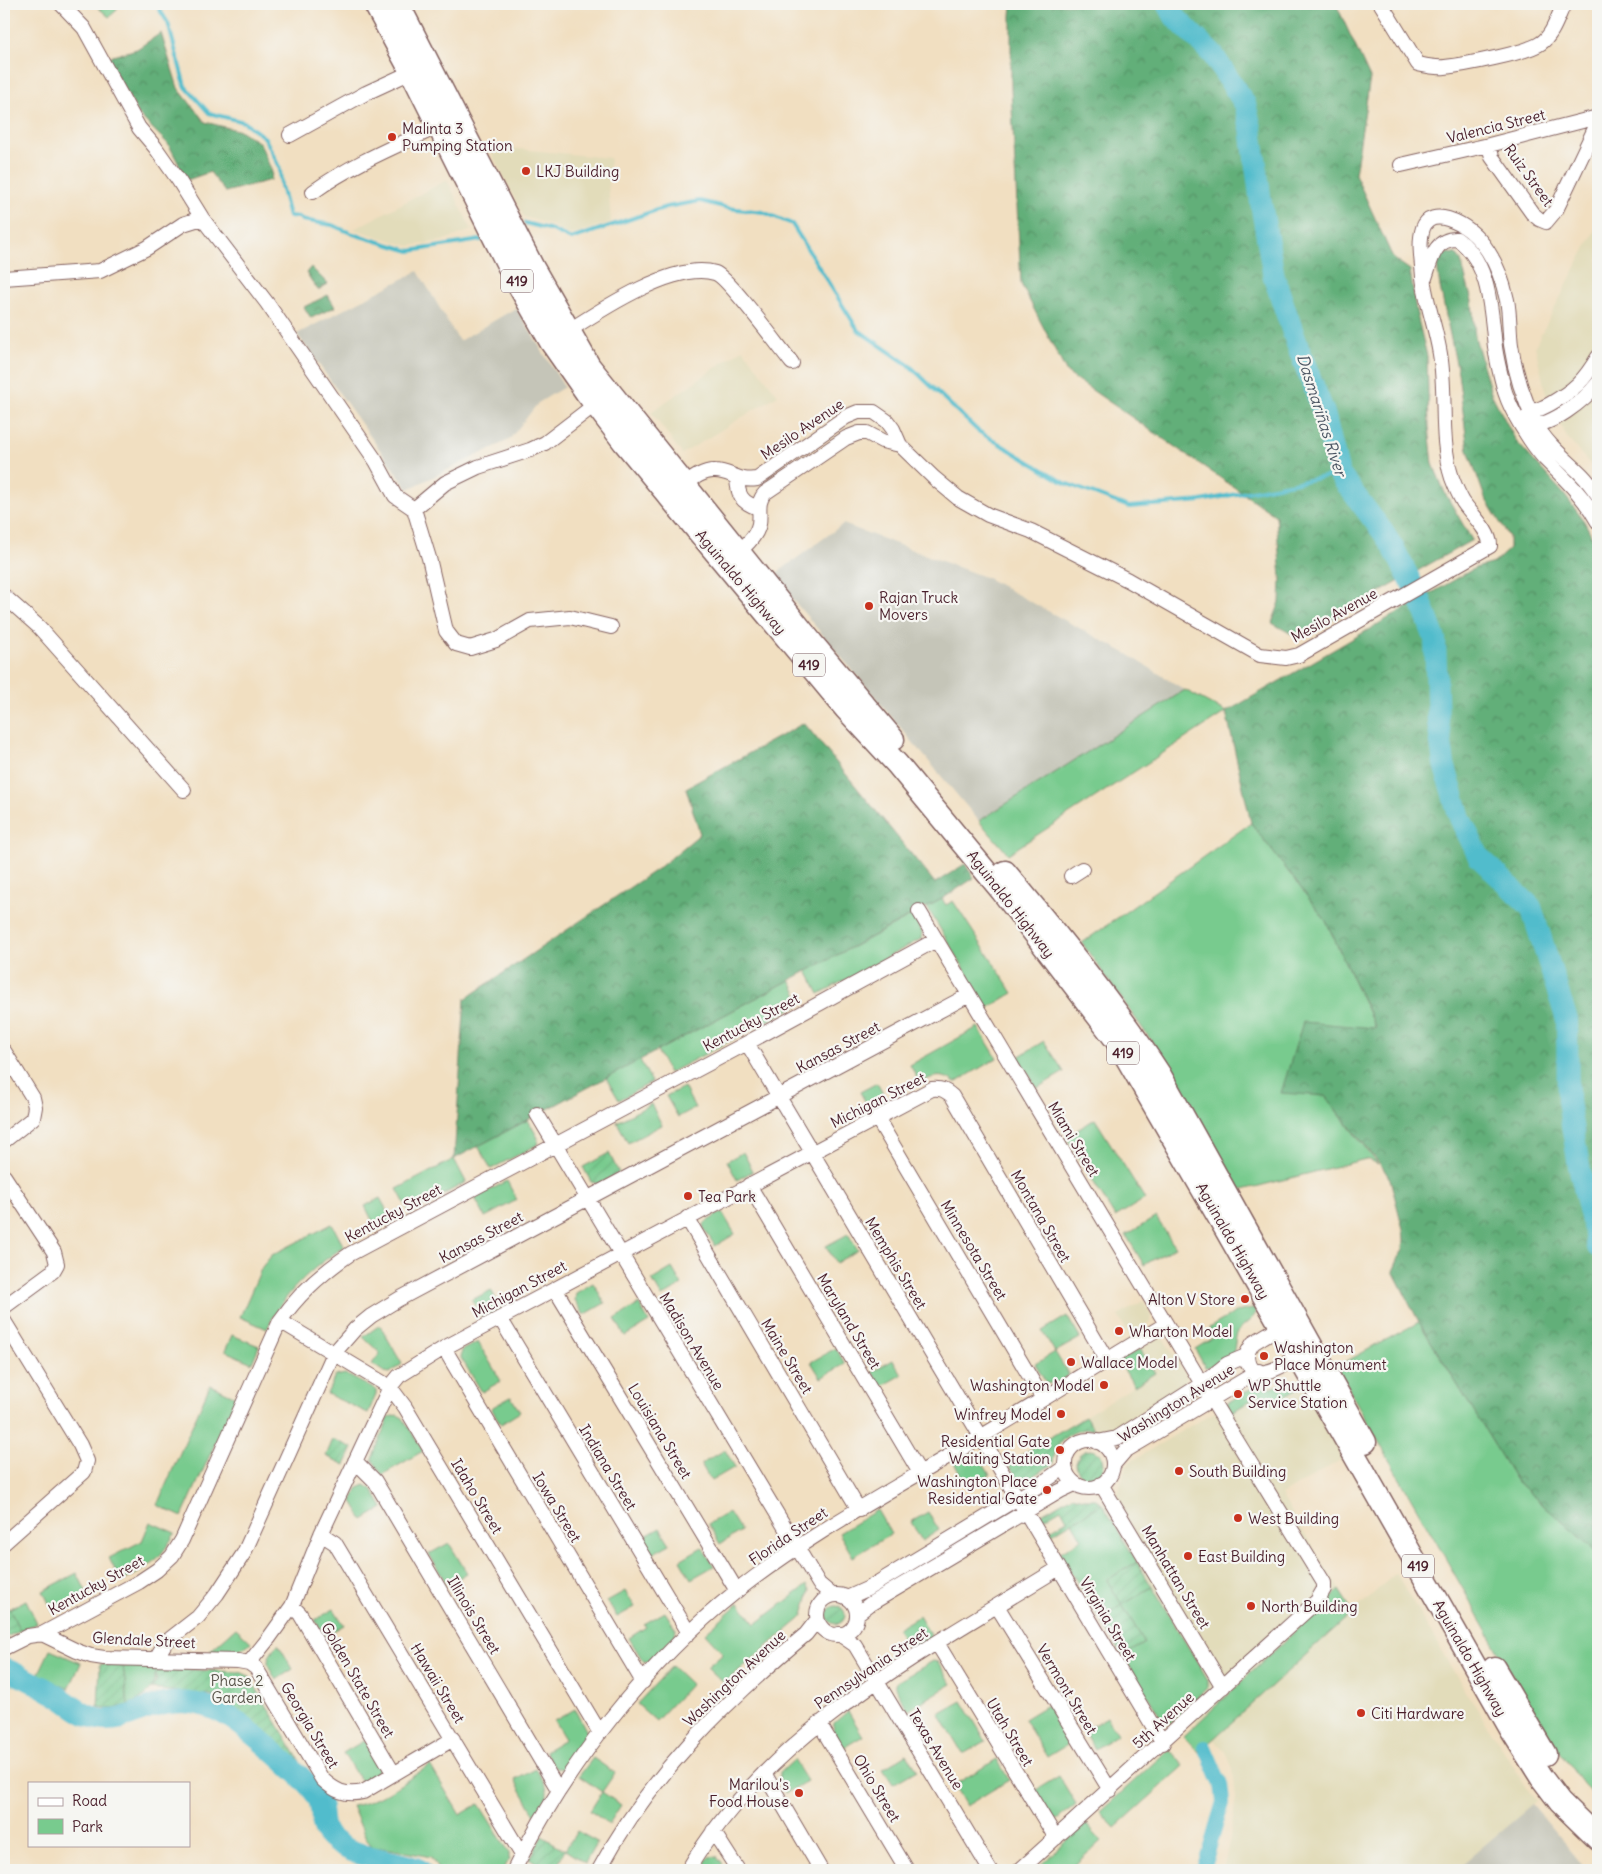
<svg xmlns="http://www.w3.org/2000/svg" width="1602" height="1874" font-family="Delius,sans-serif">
<defs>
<pattern id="forest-crowns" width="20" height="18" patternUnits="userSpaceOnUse" patternTransform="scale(1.25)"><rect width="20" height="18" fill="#62af79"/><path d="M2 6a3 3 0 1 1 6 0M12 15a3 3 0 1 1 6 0" fill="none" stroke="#538e63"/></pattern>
<pattern id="garden-furrows" width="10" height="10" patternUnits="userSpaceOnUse" patternTransform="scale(1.25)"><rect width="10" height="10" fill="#78cb8e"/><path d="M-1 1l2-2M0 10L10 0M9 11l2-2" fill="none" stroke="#69ae7b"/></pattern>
</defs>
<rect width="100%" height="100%" fill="#f6f6f2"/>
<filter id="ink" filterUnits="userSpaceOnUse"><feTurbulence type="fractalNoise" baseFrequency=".02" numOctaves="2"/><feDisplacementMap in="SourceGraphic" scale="10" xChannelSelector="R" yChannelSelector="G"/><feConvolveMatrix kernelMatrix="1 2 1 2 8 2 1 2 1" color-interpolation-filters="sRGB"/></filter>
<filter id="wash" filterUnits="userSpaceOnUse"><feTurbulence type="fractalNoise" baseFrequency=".0096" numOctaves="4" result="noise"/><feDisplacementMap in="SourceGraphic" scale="20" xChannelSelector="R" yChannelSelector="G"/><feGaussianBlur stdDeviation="1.12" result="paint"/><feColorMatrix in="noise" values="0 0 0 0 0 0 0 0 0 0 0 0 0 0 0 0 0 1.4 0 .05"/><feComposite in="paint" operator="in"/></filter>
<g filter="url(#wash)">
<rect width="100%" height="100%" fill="#f1dfc1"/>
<path fill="#e2dcba" d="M488 146 610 158 608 183 611 222 569 235 552 225 524 217Z
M447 180 472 230 442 241 409 246 354 229Z
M1598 224V473L1567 438 1546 394 1535 346Z
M743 349 778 395 682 454 651 412Z
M1143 1301 1151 1315 1150 1322 1130 1335 1118 1316Z
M1159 1337 1164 1339 1186 1375V1382L1185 1384 1107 1432 1094 1429 1085 1416 1154 1374 1140 1349Z
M1288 1381H1295L1303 1386 1344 1458 1281 1495 1353 1612 1396 1573 1449 1664 1536 1802 1455 1870H1223L1230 1838 1236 1798 1233 1769 1226 1752 1186 1710 1072 1522 1069 1523 1058 1504 1072 1496 1084 1499H1096L1102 1504 1118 1494 1126 1467 1130 1462 1205 1417 1208 1416 1256 1386 1271 1388Z"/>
<path fill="#c5c5b8" d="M418 271 459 341 516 308 564 387 538 403 509 440 408 489 297 334Z
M843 524 987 578 1129 655 1185 690 979 821 773 576Z
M1532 1805 1587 1870H1455Z"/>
<path fill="#78cb8e" stroke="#61755c" d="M94 4H117V10L109 17Z
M1185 690 1226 712 1008 854 979 821Z
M1251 823 1326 921 1376 1029 1325 1096 1378 1164 1366 1159 1239 1191 1170 1067 1082 943Z
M942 899 946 905 953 901 1013 993 988 1008 927 907Z
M913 915 922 932 921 939 819 994 807 971Z
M790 980 802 1003 669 1073 657 1051Z
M978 1027 997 1058 955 1083C943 1073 933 1076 920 1083L910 1065Z
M1044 1041 1064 1072 1037 1088 1018 1057Z
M640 1060 652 1082 619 1100 606 1078Z
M877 1083 887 1101 870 1110 860 1092Z
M684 1087 695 1108 678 1117 666 1096Z
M651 1104 662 1125 628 1143 617 1122Z
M1095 1119 1145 1199 1115 1217 1066 1137Z
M528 1120 538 1138 537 1145 491 1169 478 1146Z
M743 1152 753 1171 737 1180 727 1161Z
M454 1159 466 1182 410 1213 397 1189Z
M507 1181 517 1200 485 1217 475 1198Z
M380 1198 393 1221 377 1230 365 1206Z
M722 1212 735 1234 715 1246 703 1227 706 1222Z
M1156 1217 1175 1247 1144 1265 1126 1235Z
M332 1224 344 1247C311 1268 284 1293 267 1329L240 1317 262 1267 272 1255Z
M848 1234 858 1250 836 1263 826 1246Z
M672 1268 682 1285 662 1297 652 1280Z
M593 1283 605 1303 584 1315 575 1300 576 1293Z
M491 1290 501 1309 483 1319 472 1300Z
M639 1304 649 1322 625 1336 615 1319Z
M1258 1308C1253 1321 1248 1320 1240 1329 1234 1336 1236 1345 1233 1353L1209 1367H1205L1195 1349 1214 1337 1209 1328 1236 1312Z
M1067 1316 1080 1338 1055 1352 1069 1375 1055 1384 1046 1383 1035 1364 1055 1352 1042 1331Z
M1419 1322 1517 1482 1598 1553V1799L1584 1785 1546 1734 1336 1367Z
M380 1325 402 1364 390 1373 384 1372 372 1364 380 1353 363 1337Z
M232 1335 259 1346 252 1363 225 1351Z
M478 1342 501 1381 482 1392 461 1358 462 1350Z
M836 1348 845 1364 821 1378 811 1362Z
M1140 1349 1155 1373 1134 1386 1119 1361Z
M893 1360 902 1375 881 1387 872 1372Z
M345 1374 376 1390V1395L368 1413 327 1394 335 1376Z
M1288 1381H1295L1303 1386 1268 1406 1260 1394 1231 1413 1227 1403 1256 1386 1271 1388Z
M210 1385 236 1397 182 1517 157 1505Z
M511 1397 520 1412 501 1424 491 1408Z
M397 1415 403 1418 423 1451 382 1475 372 1459 389 1417Z
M725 1450 735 1467 711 1481 701 1464Z
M971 1453 979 1457 990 1475 968 1488 954 1463Z
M365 1485 372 1489 383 1508 363 1520 352 1501 358 1488Z
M1102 1504 1137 1562 1107 1580 1122 1605 1152 1587 1208 1680V1687L1169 1724 1164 1723 1123 1656 1145 1643 1122 1605 1100 1619 1059 1553 1082 1539 1072 1522Z
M877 1510 891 1534 853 1557 839 1533Z
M729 1512 741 1531 720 1544 708 1524Z
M928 1512 939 1530 922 1541 911 1522Z
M150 1522 175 1533C159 1561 149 1568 121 1582L109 1558 142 1541Z
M660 1528 670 1544 652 1554 642 1538Z
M449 1543 467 1573 447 1585 429 1554Z
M702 1547 714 1566 691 1579 680 1560Z
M77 1573 89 1597 54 1614 43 1591Z
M807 1585 810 1591 803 1615 800 1619 724 1683 707 1667 723 1653 705 1633 739 1603 756 1624Z
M1339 1590 1353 1612 1199 1752 1184 1736Z
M625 1591 635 1607 617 1617 607 1601Z
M26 1600 37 1623 20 1631 9 1609Z
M334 1609 344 1625 324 1636 315 1620Z
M665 1612 676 1629 675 1635 650 1662 643 1661 629 1638 646 1627 644 1624Z
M919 1616 932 1638 910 1651 897 1629Z
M236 1628 251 1642C238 1655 226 1651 210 1651Z
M278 1644 293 1669 276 1680C265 1661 265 1661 278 1644Z
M50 1650 81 1663 69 1689 38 1675Z
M933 1661 938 1662 952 1684 908 1710 895 1687V1683Z
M123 1666 156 1668C155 1690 148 1696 128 1705Z
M672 1666 691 1684 656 1721 637 1704Z
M962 1701 986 1741 963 1754 939 1714Z
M1047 1705 1070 1743 1047 1757 1024 1719Z
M575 1709 589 1736 567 1769 555 1768 545 1751 565 1739 554 1721Z
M848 1711 863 1736 843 1748 833 1731 834 1723Z
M1107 1717 1118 1734 1095 1749 1084 1731Z
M365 1740 379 1765 378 1772 361 1782 343 1753Z
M1169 1749 1184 1766 1115 1828 1100 1812Z
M907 1754 917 1770 893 1784 883 1769Z
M593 1758 615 1773 602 1792 621 1805 609 1824 590 1811 602 1792 579 1776Z
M997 1759 1009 1780 966 1806 954 1785Z
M794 1760 807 1781 786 1793 779 1782 780 1773Z
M430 1765 460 1815 479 1804 509 1852V1860L503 1870H439L431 1857 390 1849 373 1847 366 1839 352 1806C380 1802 406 1780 430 1765Z
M536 1769C551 1794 551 1789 535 1815L515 1780Z
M1059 1776 1076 1804 1057 1820 1054 1819 1036 1790Z
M1086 1824 1101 1841 1069 1870H1035Z
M577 1831 597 1842 585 1863 565 1850Z
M717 1856 723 1864 713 1870H709L705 1862 709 1857Z"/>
<path fill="url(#forest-crowns)" stroke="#566752" d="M1012 4H1336L1370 78 1355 174 1393 258 1410 270 1416 311 1427 356 1429 427 1433 464 1445 493 1472 540 1299 638 1272 623 1280 602 1281 578 1276 516 1067 373 1021 284 1011 88V16Z
M161 33 178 88 205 122 241 131 260 143 272 172 271 180 225 192 210 172 187 180 169 145 139 115 106 58 137 49Z
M1448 253 1456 254 1461 261 1472 301 1475 337 1491 393 1516 441 1563 493 1584 521 1598 548V1553L1517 1482 1419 1322 1393 1271 1403 1249 1404 1240 1403 1229 1390 1179 1383 1168 1325 1096 1281 1093 1303 1022 1376 1028 1326 921 1251 823 1226 712 1475 568 1494 563 1509 549V537L1485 498 1468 450 1458 373 1440 287 1437 265 1440 257Z
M311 267 328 284 318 290 306 273Z
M328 295 335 307 311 318 304 307Z
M804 723 935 883 965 864 974 878 942 899 454 1159 465 999 660 867 700 834 686 788Z"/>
<path fill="url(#garden-furrows)" stroke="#61755c" d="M609 1153 619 1173 599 1184 591 1182 583 1167Z
M1085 1416 1094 1429C1072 1428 1054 1441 1053 1464L1026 1480 1018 1479 1008 1463Z
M333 1439 353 1448 345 1465 326 1456Z
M1076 1464a14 14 0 1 1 28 0a14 14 0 1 1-28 0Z
M1072 1496 1084 1499H1096L1102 1504 1049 1536 1047 1532 1067 1520 1061 1509 1040 1521V1515Z
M1137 1562 1152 1587 1122 1605 1145 1643 1123 1656 1100 1619 1122 1605 1107 1580Z
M827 1615a9 9 0 1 1 18 0a9 9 0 1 1-18 0Z
M9 1608 20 1631 4 1638V1611Z
M100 1664 123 1666 128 1705 112 1709 98 1707Z
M156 1668 240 1672 249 1676 317 1790 267 1733 219 1696 151 1689 156 1682Z
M542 1836 565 1850 554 1870H550L530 1859Z"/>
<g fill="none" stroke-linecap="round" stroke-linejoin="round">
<path stroke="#51bccc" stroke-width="4" d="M156 4 168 23 185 86 209 113 244 122 265 138 280 169 281 186 289 216 299 217 302 220 332 225 353 234 410 251 481 240
M525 223 552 230 571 239 666 207 700 201 728 208 763 212 792 224 858 330 910 366 978 431 1065 483 1129 507 1201 501 1339 474"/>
<path stroke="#51bccc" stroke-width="14" d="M1203 1870 1223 1802 1221 1784 1205 1747"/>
<path stroke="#51bccc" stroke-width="22" d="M1168 4 1175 17 1213 55 1245 104 1251 128 1261 203 1274 277 1298 347 1324 413 1339 474 1383 532 1395 551 1420 599 1435 639 1438 722 1444 764 1460 818 1479 857 1531 907 1567 1020 1568 1101 1579 1166 1598 1247
M4 1668C20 1676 36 1683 51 1692 69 1701 83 1718 104 1720 121 1721 132 1714 147 1709 175 1699 199 1700 224 1714 243 1724 311 1781 319 1800 323 1810 320 1824 326 1833 346 1859 393 1858 420 1870"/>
</g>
</g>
<g filter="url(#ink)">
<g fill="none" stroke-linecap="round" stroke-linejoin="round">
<g stroke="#846260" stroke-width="16">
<path id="street" d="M61 4 84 28 139 128 155 147 179 181 202 218 267 303 376 461 395 496 414 509 445 483 478 467 530 450 545 443 601 400
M1381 4 1418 64C1427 66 1435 68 1445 67 1463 65 1527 53 1541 43 1553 35 1558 16 1564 4
M290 135 366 93 418 69
M1489 145 1492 157 1532 213 1539 219 1546 222 1556 210 1598 122
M1401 165 1489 145 1598 117
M313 192C352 164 396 146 439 126
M4 278 100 271 147 248 183 224 202 218
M1425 278C1431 261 1434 238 1457 239 1490 261 1491 311 1495 347 1497 362 1501 377 1505 392 1512 413 1529 441 1544 458 1564 478 1584 496 1598 522
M562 335C596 313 674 260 715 273 728 277 780 348 792 363
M1526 418C1533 410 1541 409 1550 404 1574 390 1584 381 1598 357
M1528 425C1550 428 1585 400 1598 383
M737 478C738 496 741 502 758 508
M680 488C690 481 702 470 715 471 731 471 737 482 757 479L846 417 858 412H874L887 421 893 429 900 445 934 478 958 498 988 515 1031 531 1128 580 1260 655 1286 658 1299 655 1490 546C1491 532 1471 514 1463 502 1459 495 1455 486 1452 478 1439 439 1447 394 1440 354 1436 328 1426 303 1423 277 1422 261 1418 243 1423 228 1427 217 1438 216 1448 219 1483 230 1500 267 1507 300 1510 315 1509 331 1511 345 1515 372 1524 400 1536 424 1546 444 1566 459 1582 475 1588 481 1593 488 1598 495
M414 509 429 558 446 631 456 644 470 648 496 640 530 621 570 617 611 627
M733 556C743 548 756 538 759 524 761 512 756 503 765 493L846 438 859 433H867L882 441 900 445
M4 596 39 627 184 790
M1071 876 1082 869
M919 911 1202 1384 1324 1583V1589L1317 1601 1020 1870
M747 1043 1163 1743
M4 1051 33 1098 35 1107 33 1118 4 1141
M537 1114 819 1584 832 1595
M877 1118 1043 1399
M4 1176 54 1252 57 1264 53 1271 4 1307
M749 1185 920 1473
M687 1218 859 1510
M555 1289 737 1591
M500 1318 689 1633
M4 1321 80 1445 87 1461 84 1472 4 1543
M280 1321 390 1387 405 1407 600 1733
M444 1348 643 1682
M1248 1355C1249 1391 1290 1361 1304 1353
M1243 1360 1253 1343 1286 1323
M1065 1464a24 24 0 1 1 48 0a24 24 0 1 1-48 0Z
M1097 1442 1117 1438 1202 1384 1227 1364 1248 1355
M355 1461 375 1481 559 1791
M1113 1465 1125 1451 1259 1371
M1101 1484 1223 1687
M321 1534 335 1543 522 1855
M817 1615a20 20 0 1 1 40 0a20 20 0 1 1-40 0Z
M847 1598 867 1589 1038 1486 1065 1467
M292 1606 300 1614 394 1774
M997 1606 1110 1790
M857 1614 870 1604 1060 1491 1075 1484
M42 1634 77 1651 91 1656 104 1658 238 1661 249 1663 256 1668 322 1779C335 1791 345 1796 363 1792L453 1739
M839 1634 855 1645 990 1870
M937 1643 1056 1838
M4 1648 28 1636 42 1634 139 1582 157 1570 172 1556 182 1540 280 1321C299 1293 322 1273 350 1254L747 1043 936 940
M156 1658 166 1642 198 1617 217 1594 244 1553 334 1353 355 1329 371 1316 399 1299 969 995
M249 1663 269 1638 292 1606 321 1534 390 1387 399 1376 444 1348 932 1089C941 1088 945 1090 952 1096L1107 1360
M819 1723 907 1870
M764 1773 821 1870
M713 1831 738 1870
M514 1870C565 1767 647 1662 738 1590 803 1539 876 1499 947 1457 1020 1414 1093 1368 1166 1324
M599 1870C649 1776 725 1702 806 1634L817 1620
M688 1870C770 1730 925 1651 1059 1568"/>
</g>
<g stroke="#846260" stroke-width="25">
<path id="primary" d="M375 4 411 71 514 277 551 342 586 392 624 442 846 709 897 764 1002 891 1117 1041 1225 1228 1512 1731 1541 1777 1560 1802 1598 1839
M398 4 533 268 589 366 812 643 893 739
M1005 872C1060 938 1114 1004 1160 1075L1365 1442
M1494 1668 1545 1754"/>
</g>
<use href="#street" stroke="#fff" stroke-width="14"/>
<use href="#primary" stroke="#fff" stroke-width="22"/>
</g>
</g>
<g fill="#c8321e" stroke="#f6f6f2" stroke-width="2">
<circle cx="392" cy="137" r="5"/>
<circle cx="526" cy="171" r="5"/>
<circle cx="869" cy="606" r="5"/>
<circle cx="688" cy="1196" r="5"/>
<circle cx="1245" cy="1299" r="5"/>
<circle cx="1119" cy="1331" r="5"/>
<circle cx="1264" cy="1356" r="5"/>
<circle cx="1071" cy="1362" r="5"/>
<circle cx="1104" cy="1385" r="5"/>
<circle cx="1238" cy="1394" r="5"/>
<circle cx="1061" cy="1414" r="5"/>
<circle cx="1060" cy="1450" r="5"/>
<circle cx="1179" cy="1471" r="5"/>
<circle cx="1047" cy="1490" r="5"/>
<circle cx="1238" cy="1518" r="5"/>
<circle cx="1188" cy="1556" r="5"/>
<circle cx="1251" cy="1606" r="5"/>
<circle cx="1361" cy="1713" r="5"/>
<circle cx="799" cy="1793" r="5"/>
</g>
<g text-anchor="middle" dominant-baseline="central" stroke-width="4.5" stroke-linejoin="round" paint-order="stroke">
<g fill="#f6f6f2" stroke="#7e6067" stroke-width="1">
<rect x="501" y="269.5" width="32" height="23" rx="4"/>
<rect x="793" y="653.5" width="32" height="23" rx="4"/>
<rect x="1107" y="1041.5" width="32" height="23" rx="4"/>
<rect x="1402" y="1554.5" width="32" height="23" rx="4"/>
</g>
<g font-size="14" font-weight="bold" fill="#4a1f2b">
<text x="517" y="281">419</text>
<text x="809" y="665">419</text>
<text x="1123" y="1053">419</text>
<text x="1418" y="1566">419</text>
</g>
<g font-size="15" fill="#4a1f2b" stroke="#f6f6f2">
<text transform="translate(1496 126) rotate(-14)">Valencia Street</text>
<text transform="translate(1529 175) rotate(54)">Ruiz Street</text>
<text transform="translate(802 429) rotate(-34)">Mesilo Avenue</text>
<text transform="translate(741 582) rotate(50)">Aguinaldo Highway</text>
<text transform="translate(1334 615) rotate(-29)">Mesilo Avenue</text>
<text transform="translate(1011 904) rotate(52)">Aguinaldo Highway</text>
<text transform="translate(751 1022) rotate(-28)">Kentucky Street</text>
<text transform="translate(838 1047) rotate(-28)">Kansas Street</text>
<text transform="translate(878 1100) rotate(-27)">Michigan Street</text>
<text transform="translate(1074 1139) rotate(59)">Miami Street</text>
<text transform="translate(393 1213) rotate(-28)">Kentucky Street</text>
<text transform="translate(1041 1216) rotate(60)">Montana Street</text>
<text transform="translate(481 1237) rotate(-28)">Kansas Street</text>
<text transform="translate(1233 1241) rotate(60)">Aguinaldo Highway</text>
<text transform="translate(974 1250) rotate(59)">Minnesota Street</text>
<text transform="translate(896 1263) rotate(59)">Memphis Street</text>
<text transform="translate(519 1289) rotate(-28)">Michigan Street</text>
<text transform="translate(849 1321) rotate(59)">Maryland Street</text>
<text transform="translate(692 1341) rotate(59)">Madison Avenue</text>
<text transform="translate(787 1356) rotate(59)">Maine Street</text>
<text transform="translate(1176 1403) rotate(-32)">Washington Avenue</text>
<text transform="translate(660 1431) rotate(59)">Louisiana Street</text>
<text transform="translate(608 1467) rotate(59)">Indiana Street</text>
<text transform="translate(477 1496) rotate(59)">Idaho Street</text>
<text transform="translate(557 1507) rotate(59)">Iowa Street</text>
<text transform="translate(788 1536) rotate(-34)">Florida Street</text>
<text transform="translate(1176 1577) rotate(59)">Manhattan Street</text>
<text transform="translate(96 1585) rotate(-29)">Kentucky Street</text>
<text transform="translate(474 1615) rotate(59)">Illinois Street</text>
<text transform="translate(1108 1619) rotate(59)">Virginia Street</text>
<text transform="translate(144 1640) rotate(3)">Glendale Street</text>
<text transform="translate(1470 1658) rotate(60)">Aguinaldo Highway</text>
<text transform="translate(871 1668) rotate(-34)">Pennsylvania Street</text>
<text transform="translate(734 1678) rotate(-43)">Washington Avenue</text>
<text transform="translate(358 1680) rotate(60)">Golden State Street</text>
<text transform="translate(438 1683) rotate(59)">Hawaii Street</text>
<text transform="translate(1067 1689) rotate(59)">Vermont Street</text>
<text transform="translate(1163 1720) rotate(-42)">5th Avenue</text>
<text transform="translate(310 1725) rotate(59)">Georgia Street</text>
<text transform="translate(1010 1732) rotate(59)">Utah Street</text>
<text transform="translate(936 1749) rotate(59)">Texas Avenue</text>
<text transform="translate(877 1788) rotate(59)">Ohio Street</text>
</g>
<g font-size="15" fill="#4a1f2b" stroke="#f6f6f2" text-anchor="start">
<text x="402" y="128">Malinta 3<tspan x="402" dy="17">Pumping Station</tspan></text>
<text x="536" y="171">LKJ Building</text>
<text x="879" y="597">Rajan Truck<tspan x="879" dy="17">Movers</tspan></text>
<text x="698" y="1196">Tea Park</text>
<text x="1235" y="1299" text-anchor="end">Alton V Store</text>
<text x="1129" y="1331">Wharton Model</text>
<text x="1274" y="1347">Washington<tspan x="1274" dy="17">Place Monument</tspan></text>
<text x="1081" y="1362">Wallace Model</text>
<text x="1094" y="1385" text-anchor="end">Washington Model</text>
<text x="1248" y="1385">WP Shuttle<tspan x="1248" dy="17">Service Station</tspan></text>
<text x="1051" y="1414" text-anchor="end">Winfrey Model</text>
<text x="1050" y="1441" text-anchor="end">Residential Gate<tspan x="1050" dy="17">Waiting Station</tspan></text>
<text x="1189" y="1471">South Building</text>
<text x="1037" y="1481" text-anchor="end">Washington Place<tspan x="1037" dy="17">Residential Gate</tspan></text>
<text x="1248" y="1518">West Building</text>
<text x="1198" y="1556">East Building</text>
<text x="1261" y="1606">North Building</text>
<text x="1371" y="1713">Citi Hardware</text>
<text x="789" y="1784" text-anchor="end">Marilou's<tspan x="789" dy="17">Food House</tspan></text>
</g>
<g font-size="15" fill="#585349" stroke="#f6f6f2">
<text x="237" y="1680">Phase 2<tspan x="237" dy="17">Garden</tspan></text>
</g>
<g font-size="16" font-style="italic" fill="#4c5663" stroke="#f6f6f2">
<text transform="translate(1322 415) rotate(72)">Dasmariñas River</text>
</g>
</g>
<rect width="1602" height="1874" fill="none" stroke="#f6f6f2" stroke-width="20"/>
<rect x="28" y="1782" width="162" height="65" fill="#f6f6f2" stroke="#b1a0a2"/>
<rect x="38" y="1798" width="25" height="8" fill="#ffffff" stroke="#b1a0a2"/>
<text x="72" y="1806" font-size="15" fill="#4a1f2b">Road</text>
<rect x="38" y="1819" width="25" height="15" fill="#78cb8e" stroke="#b1a0a2"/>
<text x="72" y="1832" font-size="15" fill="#4a1f2b">Park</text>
</svg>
